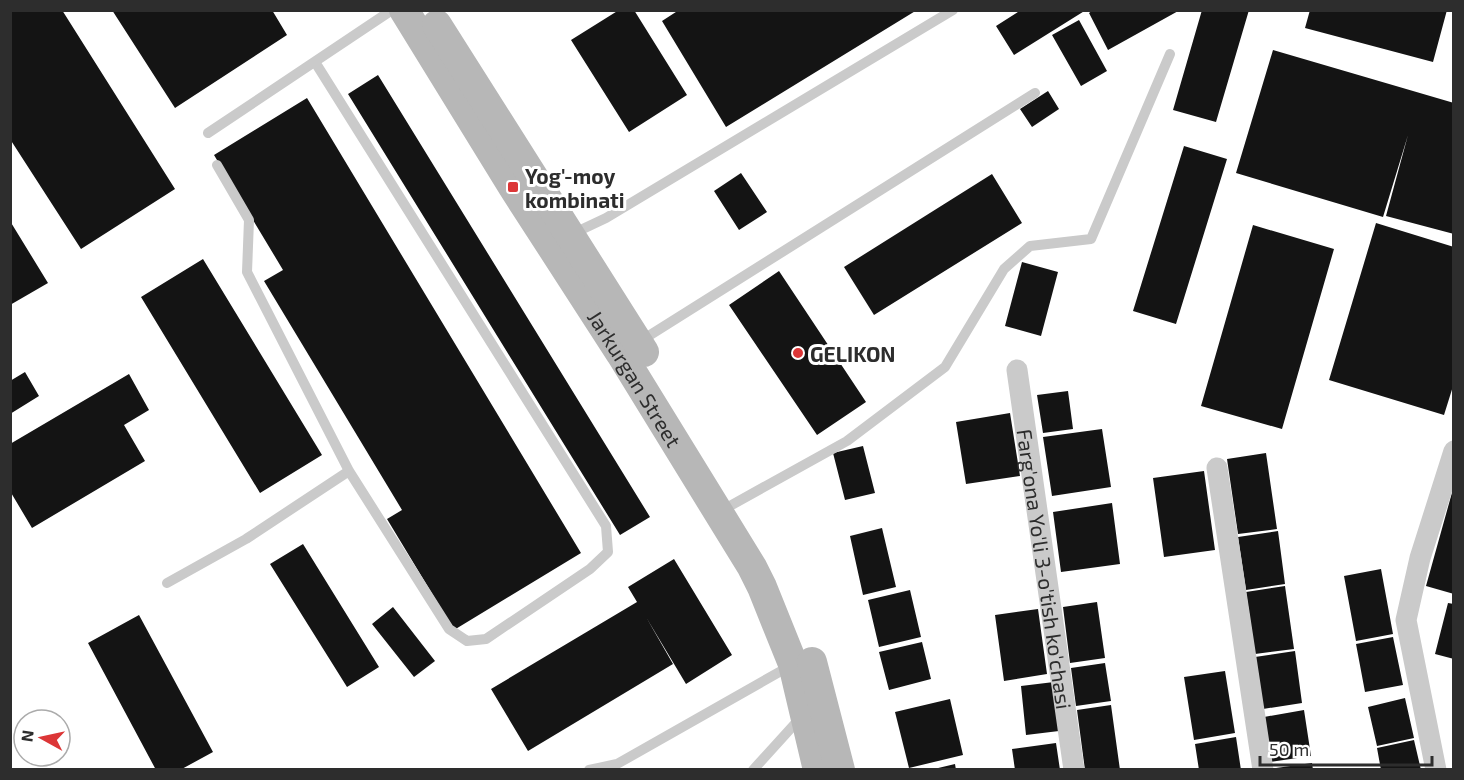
<svg xmlns="http://www.w3.org/2000/svg" width="1464" height="780" font-family="'Exo 2',sans-serif">
<rect width="100%" height="100%" fill="#fff"/>
<path fill="#141414" d="M10 10H62L175 189 81 249 10 139Z
M112 10H272L287 35 175 108Z
M619 10H634L687 95 629 132 571 40Z
M679 10H917L726 127 662 21Z
M1021 10H1086L1014 55 996 26Z
M1093 10H1180L1108 50 1089 13Z
M1202 10H1249L1216 122 1173 110Z
M1310 10H1447L1433 62 1305 28Z
M1079 20 1107 71 1081 86 1052 35Z
M1273 50 1454 103V234L1386 216 1408 135 1383 217 1236 173Z
M378 75 650 517 620 535 348 94Z
M1048 91 1059 109 1032 127 1020 109Z
M307 98 581 553 454 630 387 519 402 510 264 281 283 270 214 155Z
M1184 146 1227 159 1176 324 1133 311Z
M741 173 767 212 739 230 714 191Z
M992 174 1022 223 874 315 844 267Z
M10 221 48 283 10 305Z
M1376 223 1454 247V383L1444 415 1329 380Z
M1253 225 1334 249 1282 429 1201 406Z
M203 259 322 455 260 493 141 297Z
M1022 262 1058 272 1041 336 1005 326Z
M779 271 866 402 817 435 729 305Z
M25 372 39 396 10 414V381Z
M129 374 149 410 124 425 145 461 32 528 10 491V444Z
M1068 391 1073 429 1043 433 1037 395Z
M1010 413 1020 476 966 484 956 422Z
M1102 429 1111 487 1052 496 1043 437Z
M863 446 875 493 845 500 833 453Z
M1266 453 1277 529 1238 534 1227 459Z
M1204 471 1215 550 1164 557 1153 478Z
M1453 489H1454V594L1426 586Z
M1112 503 1120 564 1061 572 1053 512Z
M882 528 896 587 863 595 850 536Z
M1278 531 1285 584 1246 590 1238 537Z
M303 544 379 667 347 687 270 564Z
M674 559 732 655 686 684 646 617 673 664 528 751 491 689 637 602 628 587Z
M1381 569 1393 634 1356 641 1344 576Z
M1285 586 1294 649 1255 654 1246 592Z
M910 590 921 637 879 647 868 600Z
M1097 602 1105 658 1070 663 1063 607Z
M1448 603 1454 604V659L1435 654Z
M393 607 435 661 414 677 372 624Z
M1038 609 1047 674 1004 681 995 615Z
M139 615 213 752 180 770H156L88 643Z
M1393 637 1403 685 1365 692 1356 644Z
M922 642 931 679 889 690 879 652Z
M1295 651 1302 703 1263 709 1255 657Z
M1105 663 1111 701 1076 706 1071 668Z
M1225 671 1235 733 1194 740 1184 677Z
M1054 682 1059 731 1026 735 1021 686Z
M1405 698 1414 738 1377 746 1368 707Z
M950 699 963 755 909 768 895 712Z
M1111 705 1120 770H1085L1077 710Z
M1304 710 1311 756 1270 762 1264 717Z
M1236 737 1241 770H1199L1195 744Z
M1414 740 1421 770H1381L1377 748Z
M1056 743 1060 770H1015L1012 749Z
M1312 763 1313 770H1277L1276 768Z
M955 764 956 770H934V769Z"/>
<g fill="none" stroke-linecap="round" stroke-linejoin="round">
<path stroke="#cacaca" stroke-width="10" d="M208 133 392 10
M217 165 249 220 247 272 349 471 449 629 467 641 486 639 590 569 608 552 606 526 315 62
M570 235 606 218 953 10
M639 342 1035 93
M719 512 847 441 945 367 1004 269 1030 246 1091 239 1170 54
M167 583 246 539 349 471
M589 770 617 764 790 666
M753 770 802 716"/>
<g stroke="#cacaca" stroke-width="21">
<path id="s1" d="M1017 370 1074 770"/>
<path d="M1217 468 1263 770"/>
<path d="M1436 770 1406 620 1420 558 1454 451"/>
</g>
<g stroke="#b7b7b7" stroke-width="30">
<path id="s2" d="M404 10 513 187 621 354 752 567 762 587 793 664 818 770"/>
<path d="M437 25 644 352"/>
<path d="M812 662 840 770"/>
</g>
</g>
<g fill="#dc3637" stroke="#fff" stroke-width="2">
<rect x="507" y="181" width="12" height="12" rx="3"/>
<circle cx="798" cy="353" r="6"/>
</g>
<g text-anchor="middle" dominant-baseline="central" stroke-width="6" stroke-linejoin="round" paint-order="stroke">
<g font-size="21" font-weight="bold" fill="#2d2d2d" stroke="#fff" text-anchor="start">
<text x="525" y="175">Yog'-moy<tspan x="525" dy="24">kombinati</tspan></text>
<text x="810" y="353">GELIKON</text>
</g>
<g font-size="21" fill="#2d2d2d" stroke="#fff">
<text stroke="none"><textPath href="#s2" startOffset="435">Jarkurgan Street</textPath></text>
<text stroke="none"><textPath href="#s1" startOffset="201">Farg'ona Yo'li 3-o'tish ko'chasi</textPath></text>
</g>
</g>
<rect width="1464" height="780" fill="none" stroke="#2d2d2d" stroke-width="24"/>
<g transform="translate(42 738) rotate(278)"><circle r="28" fill="#ffffff" stroke="#ababab" stroke-width="1.5"/>
<path d="M0-4.5L10 22L0 15L-10 22Z" fill="#dc3637"/>
<text y="-9" font-size="16" font-weight="bold" text-anchor="middle" fill="#2d2d2d">N</text>
</g>
<path d="M1260 756v9h172v-9" fill="none" stroke="#2d2d2d" stroke-width="3"/>
<text x="1269" y="756" font-size="18" fill="#2d2d2d" stroke="#ffffff" stroke-width="4.5" paint-order="stroke">50 m</text>
</svg>
